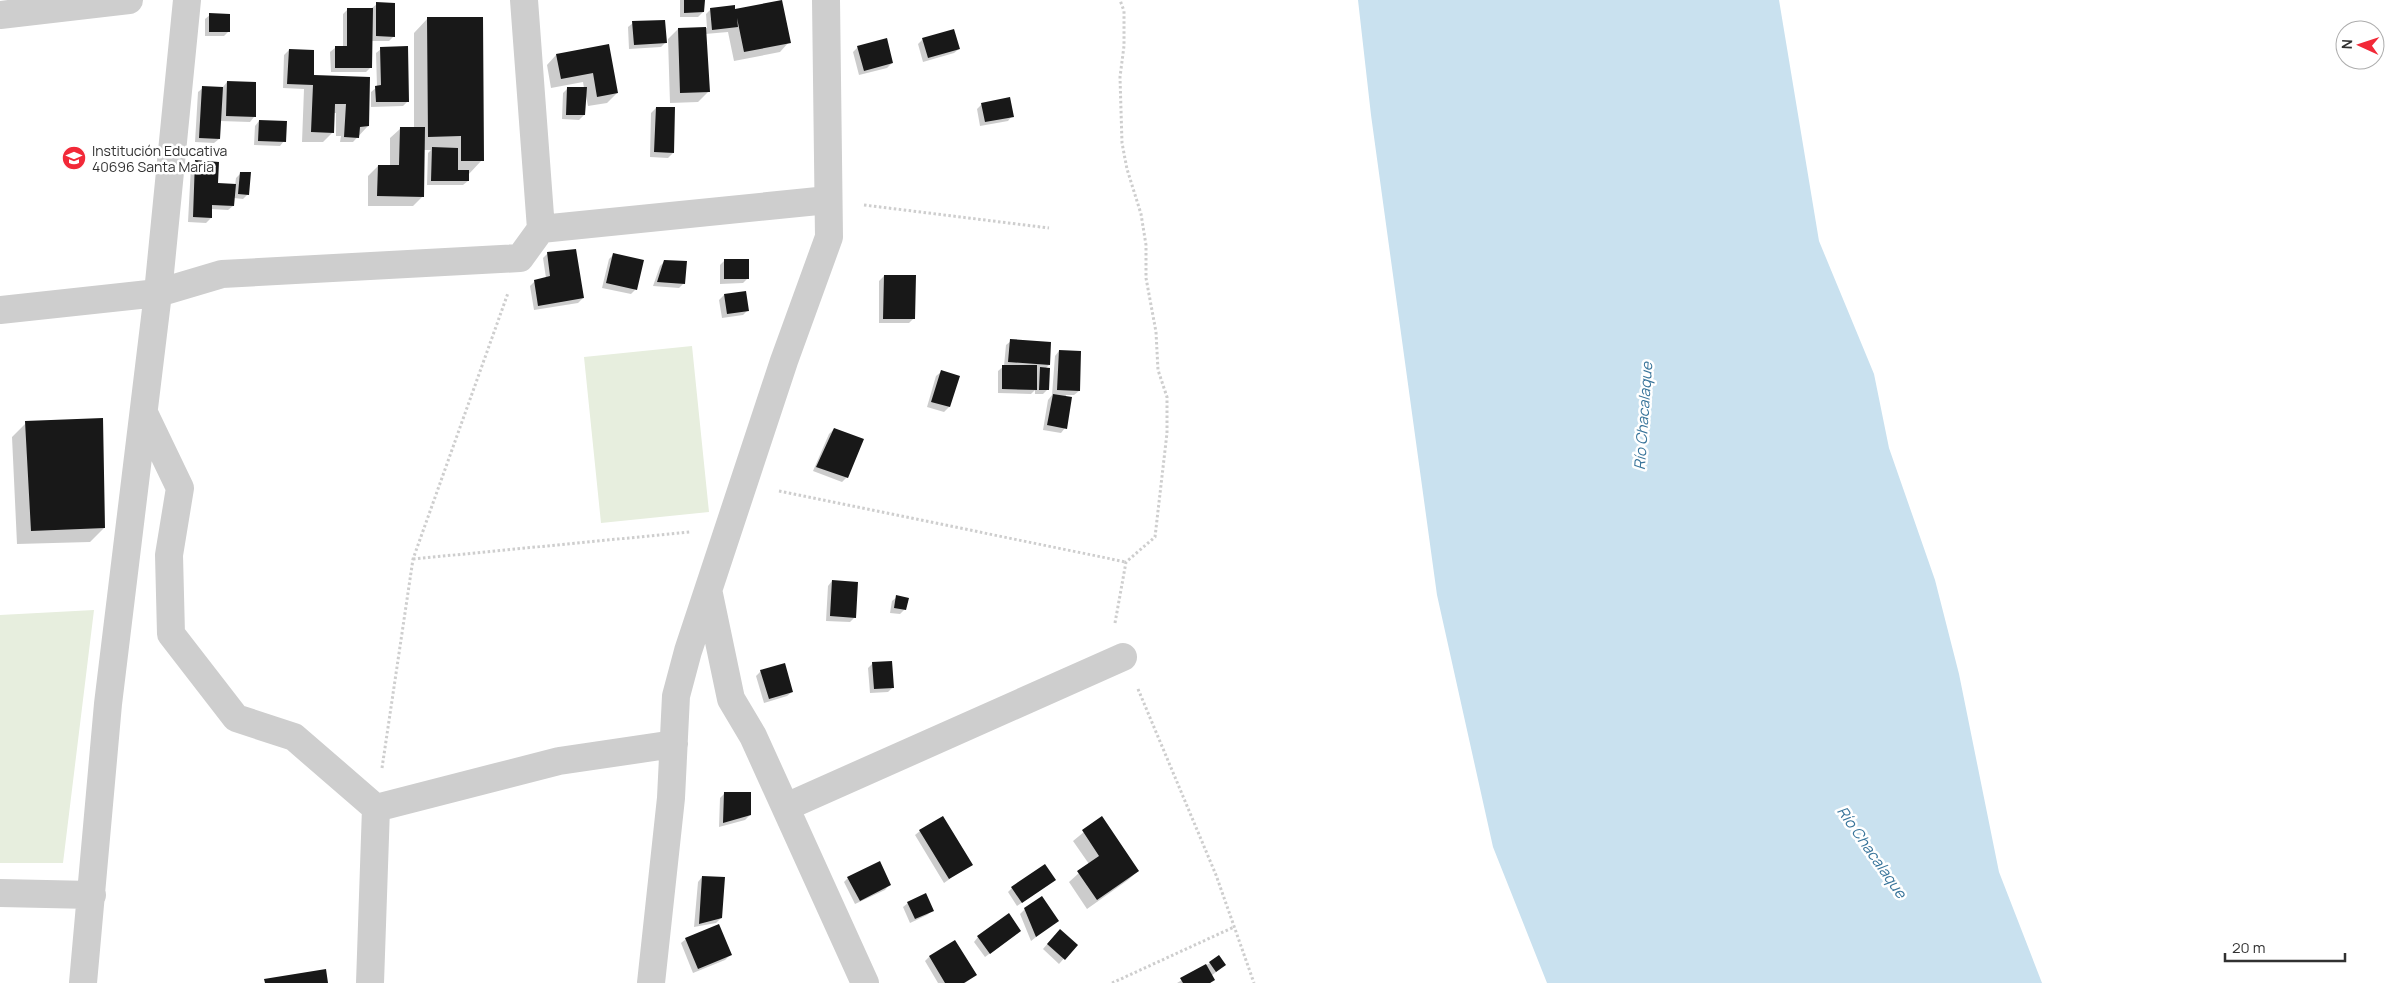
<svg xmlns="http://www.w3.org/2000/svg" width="2405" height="983" font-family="Manrope,sans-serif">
<rect width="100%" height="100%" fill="#fff"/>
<path fill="#e7eede" d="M692 346 709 512 601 523 584 357Z
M94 610 63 863H0V615Z"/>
<path fill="#c9e1ef" d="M1358 0H1779L1819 241 1874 374 1889 448 1935 580 1959 674 1999 872 2042 983H1547L1493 847 1437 595 1371 115Z"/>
<path fill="#0003" d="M680 0H704L703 12 698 17H680Z
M377 4 394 36 389 41H371V67L366 72H331L330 52 335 48H343V14L348 9 372 8Z
M711 9 734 11 789 42 780 52 734 61 728 32 705 34 708 92 698 102 670 103 668 39 678 29 707 28 706 14Z
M210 15 229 31 224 36H205V19Z
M428 18 482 160 468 175V181L463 185H427L428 153 431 150H423V196L413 206H368V176L378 166H390V138L400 129H414V33Z
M633 23 666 42 661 47 629 49 628 27Z
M923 39 959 49 954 53 923 62 918 44Z
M608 45 617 93 607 103 588 106 586 96 584 115 579 120 562 119 563 93 568 88H584L583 82 551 88 547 65 556 55Z
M858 47 892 63 887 68 859 75 853 52Z
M381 49 408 101 403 106 371 107V92L377 87 376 53Z
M289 50 312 79 369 78 368 126 353 142H340L341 136H336V113H333V132L323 142H302L304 89 283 88 284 55Z
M227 82 254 117 250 122 220 121 219 139 214 143 195 142 198 92 203 88 223 87Z
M982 104 1012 116 1008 121 980 126 977 109Z
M656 108 673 153 668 158 650 157 651 113Z
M259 121 284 141 280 146 254 145 255 126Z
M196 162 216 185 235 186 236 178 241 173 248 194 243 199 234 198 233 206 228 210 211 209V218L206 223 188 222 191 166Z
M548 253 583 298 578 303 534 310 530 286 535 281 546 278 543 258Z
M614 254 635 290 631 294 602 288 609 259Z
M725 260 748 278 743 283 720 284V265Z
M665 261 684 283 679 288 653 286 660 266Z
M884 276 914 318 909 323H879V281Z
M724 295 748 310 743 315 722 318 719 300Z
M1011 341 1049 365 1045 369 1047 390 1043 394H1035V390L1031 394 998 393V371L1004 366 1006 345Z
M1059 351 1079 391 1074 395H1066L1065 428 1061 433 1043 430 1048 400 1052 395 1055 356Z
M941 372 958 377 949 407 944 412 927 407 936 376Z
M26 423 104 528 90 542 17 544 12 437Z
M834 429 847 477 842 482 813 471 829 434Z
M832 581 855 617 850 622 826 621 828 586Z
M897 597 905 609 900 614 890 613 892 601Z
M873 663 893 687 888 692 870 693 868 668Z
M761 671 792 692 787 696 764 703 756 676Z
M725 793 750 815 745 820 719 827 720 798Z
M1101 818 1138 871 1128 880 1087 909 1069 882 1089 864 1073 841Z
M920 831 971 864 944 883 915 835Z
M702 877 721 918 716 923 694 927 698 882Z
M848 878 889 885 885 890 855 904 844 882Z
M1049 884 1017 906 1008 892 1012 888Z
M908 903 932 911 927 915 910 923 903 907Z
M1025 909 1058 920 1031 941 1020 914Z
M1015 935 985 957 974 942 978 937Z
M1055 935 1076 945 1059 964 1043 949Z
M686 939 730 955 725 960 693 973 681 943Z
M929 957 976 975 965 983H938L925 961Z
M1210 963 1220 969 1211 976 1213 980 1210 983H1177Z"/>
<path fill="#181818" d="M684 0H705L704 12 684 13Z
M782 0 791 43 744 52 737 18 738 27 712 30 710 8 735 5V9Z
M376 2 395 3V37L376 36Z
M347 8H373L372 68H335V46H347Z
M209 13 230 14V32H209Z
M427 17H483L484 161H461V136L428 137Z
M665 20 667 43 634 45 632 21Z
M706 27 710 92 680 93 678 28Z
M954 29 960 49 928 58 922 38Z
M887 38 893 63 864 71 857 46Z
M609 44 618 93 597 97 593 73 561 79 556 54Z
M408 46 409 102H376L375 86 381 85 380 47Z
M289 49 314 50V75L370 77 369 126 360 127 359 138 344 137 346 104H335L334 133 311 132 313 85 287 84Z
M227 81 256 82V117L226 116Z
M202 86 223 87 220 139 199 138Z
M567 87H587L585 115H566Z
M1010 97 1014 117 985 122 981 103Z
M656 107H675L674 153 654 152Z
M259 120 287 121 286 142 258 141Z
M400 127H425L424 197 377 196 378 165H399Z
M432 147 458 148V170H469V181H431Z
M195 160 219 162 218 183 236 184 234 206 212 205V218L193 217Z
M240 172H251L249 195 238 194Z
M576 249 584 298 538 306 534 280 550 276 547 252Z
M613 253 644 260 637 290 606 283Z
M724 259H749V279H724Z
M664 260 687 261 685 284 657 282Z
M884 275H916L915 319H883Z
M746 291 749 311 727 314 724 294Z
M1010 339 1051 342 1050 365 1008 362Z
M1059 350 1081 351 1080 391 1057 390Z
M1002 365H1037V390L1002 389Z
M1040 367 1050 368 1049 390H1039Z
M941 370 960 376 950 407 931 402Z
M1053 394 1072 397 1067 429 1047 425Z
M103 418 105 528 31 531 25 421Z
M834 428 864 439 848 478 816 467Z
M832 580 858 582 856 618 830 616Z
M896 595 909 598 906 610 894 608Z
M892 661 894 688 874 689 872 662Z
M785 663 793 692 769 699 760 670Z
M724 792H751V815L723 823Z
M943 816 973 865 949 879 919 830Z
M1102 816 1139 871 1097 900 1077 871 1099 856 1082 830Z
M880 861 891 885 860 901 847 877Z
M1045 864 1056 880 1022 903 1011 887Z
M702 876 725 877 722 918 699 924Z
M926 893 934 911 915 919 907 902Z
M1042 896 1059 921 1036 937 1024 908Z
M1009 913 1021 931 990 954 977 936Z
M719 924 732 955 698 969 685 938Z
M1060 929 1078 945 1065 960 1047 944Z
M955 940 977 975 964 983H945L929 956Z
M1219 955 1226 965 1216 972 1209 962Z
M1206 964 1215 980 1210 983H1183L1180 978Z
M326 969 328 983H265L264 979Z"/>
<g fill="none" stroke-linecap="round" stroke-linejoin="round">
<path stroke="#cecece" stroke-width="3" stroke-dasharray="2.5 2.5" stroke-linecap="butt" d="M864 205 1049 228
M779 491 1126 562
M413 559 690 532
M1115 623 1126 562 1155 537 1167 433V397L1158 370 1156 332 1146 278V245L1141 214 1127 169 1122 143 1120 77 1124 46V11L1120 0
M1138 689 1216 875 1254 983
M382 768 413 559 508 293
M1112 983 1234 927"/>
<path stroke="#cecece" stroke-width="28" d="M0 15 129 0
M541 229 828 200
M0 310 158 293 222 274 520 258 541 229 524 0
M144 413 180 488 169 555 171 634 236 718 294 737 376 808
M709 594 731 699 753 736 865 983
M786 807 1123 657
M376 808 559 761 674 744
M0 893 92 895
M83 983 108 704 158 293 187 0
M370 983 376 808
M651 983 671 798 676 696 688 651 784 361 829 237 826 0"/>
</g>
<defs>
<g id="school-disc" transform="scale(1.25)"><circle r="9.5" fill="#f22938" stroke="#fff"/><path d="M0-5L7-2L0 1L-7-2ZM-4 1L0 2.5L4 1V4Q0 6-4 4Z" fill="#fff"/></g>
</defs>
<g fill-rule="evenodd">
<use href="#school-disc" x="74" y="158"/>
</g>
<g text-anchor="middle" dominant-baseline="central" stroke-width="5" stroke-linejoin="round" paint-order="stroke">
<g font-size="14" fill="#313131" stroke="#fff" text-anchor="start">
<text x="92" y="150">Institución Educativa<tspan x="92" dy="16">40696 Santa Maria</tspan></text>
</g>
<g font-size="15" font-style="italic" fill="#38749a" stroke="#fff">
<text transform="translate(1643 416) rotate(-86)">Río Chacalaque</text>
<text transform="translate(1872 852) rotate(55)">Río Chacalaque</text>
</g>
</g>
<g transform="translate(2360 45) rotate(273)"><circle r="24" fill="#ffffff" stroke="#adadad"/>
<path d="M0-4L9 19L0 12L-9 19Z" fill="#f22938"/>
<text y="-8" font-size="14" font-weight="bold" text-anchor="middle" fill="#313131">N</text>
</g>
<path d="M2225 953v8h120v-8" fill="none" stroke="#313131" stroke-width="2.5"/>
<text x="2232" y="953" font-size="15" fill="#313131" stroke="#ffffff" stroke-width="4" paint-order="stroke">20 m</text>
</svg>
